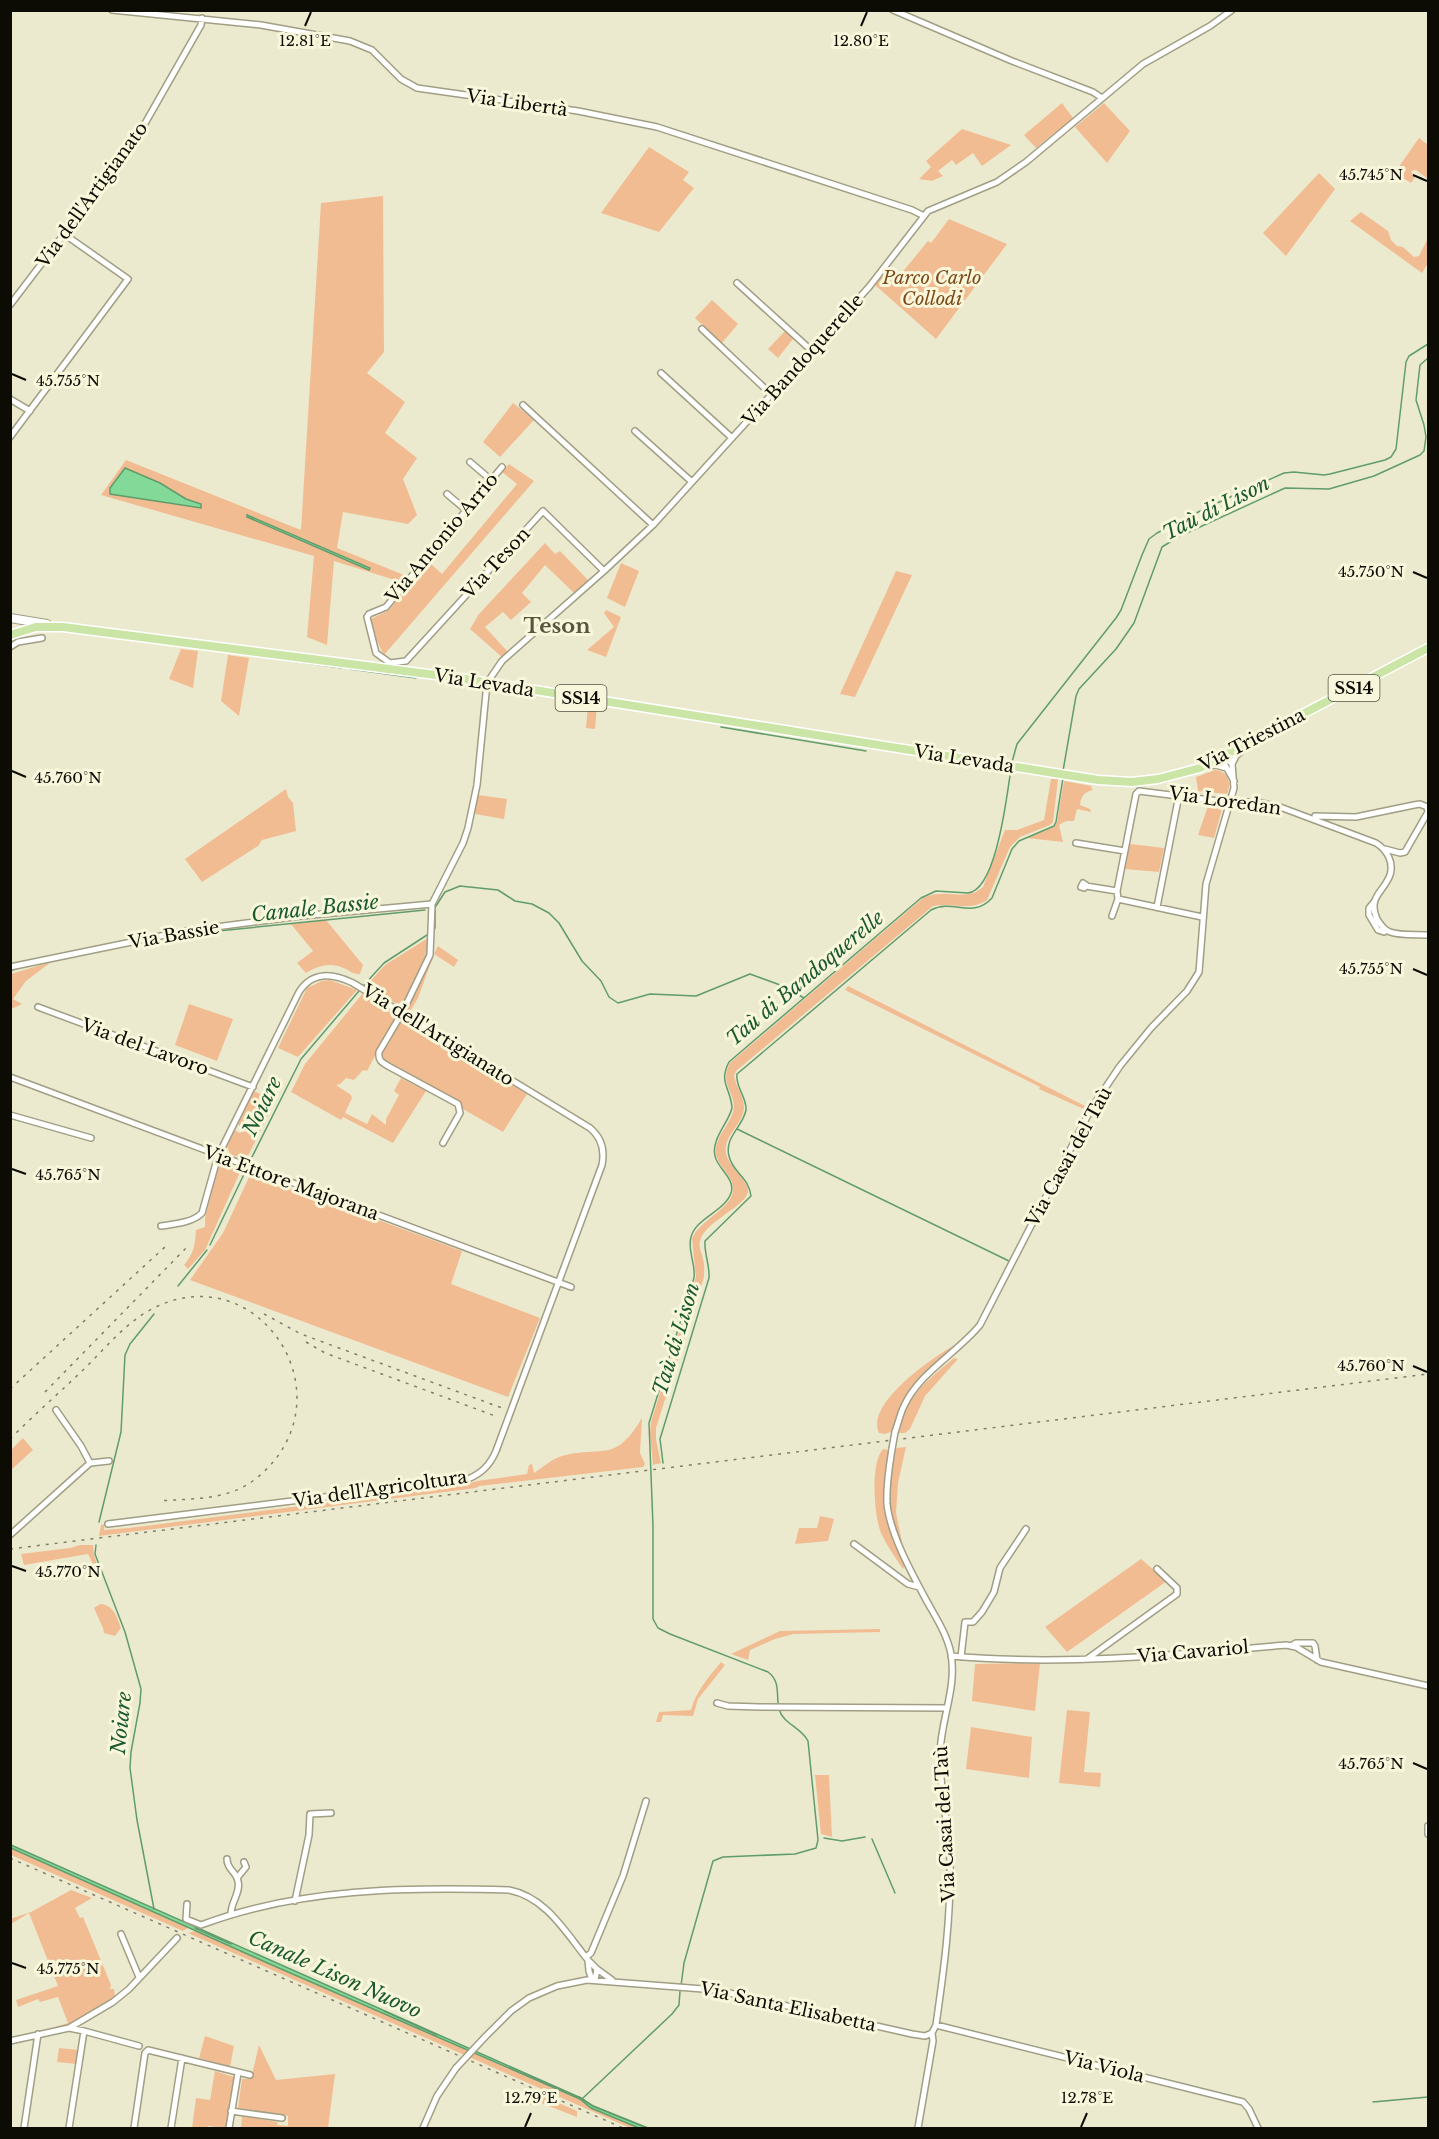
<svg xmlns="http://www.w3.org/2000/svg" width="1439" height="2139" font-family="'Libre Baskerville',serif">
<rect width="100%" height="100%" fill="#eceace"/>
<path fill="#f2bc93" d="M1062 103 1073 118 1036 148 1024 135Z
M1104 103 1130 131 1107 163 1075 127Z
M962 129 1011 145 982 166 973 153 956 165 952 160 938 171 943 176 932 181 919 179 931 167 926 161Z
M1419 138 1428 145V179L1416 170 1411 171 1415 177 1411 183 1400 176 1398 168Z
M649 147 689 172 683 180 694 188 659 232 601 213Z
M1319 173 1335 189 1286 256 1263 233Z
M383 196 384 352 367 373 405 402 385 433 417 458 403 479 417 515 408 524 343 512 337 548 404 575 398 581 334 561 327 645 307 637 314 556 101 495 126 460 301 530 321 203Z
M1361 212 1388 231 1391 240 1397 246 1403 247 1414 257 1419 256 1428 238V263L1422 273 1350 221Z
M949 219 1007 244 936 339 875 285 884 273 895 281 928 241 931 243Z
M712 300 738 324 722 343 695 318Z
M785 331 793 339 778 358 768 349Z
M513 403 534 420 500 457 483 442Z
M509 464 534 481 384 655 377 641 371 619 389 610 409 585 412 587 431 564 442 574 517 484 502 472Z
M545 543 555 554 560 551 588 580 574 593 545 565 522 593 531 602 511 620 503 612 485 627 508 652 502 657 470 629 479 614Z
M621 563 639 571 625 607 607 598Z
M896 571 912 575 855 697 840 694Z
M606 610 621 617 606 657 587 650 614 627 604 613Z
M181 649 198 651 193 688 169 679Z
M228 655 249 658 239 716 221 701Z
M588 704 597 705 595 729 586 728Z
M1215 770C1228 771 1232 783 1227 794L1198 791 1196 777Z
M1051 779H1058L1053 822 1050 825 1020 837 1010 847 987 900C969 912 952 902 933 906L736 1071 734 1076C736 1086 744 1097 744 1107 744 1124 723 1135 726 1153 728 1167 750 1182 748 1192 744 1208 705 1221 700 1241 698 1247 702 1253 703 1259 705 1265 704 1271 704 1277L656 1428V1440L661 1463 653 1465 650 1434 651 1422 696 1277 692 1239C698 1221 731 1209 733 1191 735 1176 718 1168 716 1154 714 1138 729 1126 733 1112 738 1093 718 1085 730 1063L923 898C947 887 965 903 983 887L1005 830H1017L1044 820Z
M1064 781 1092 786 1091 787 1093 790C1084 792 1081 796 1080 805L1090 809 1091 812 1077 809 1074 821H1066L1059 825 1063 842 1027 838 1054 827 1057 822Z
M286 789 288 797 293 803 296 831 262 840 258 846 202 882 185 859Z
M478 795 507 799 504 819 475 814Z
M1209 803 1223 806 1214 838 1198 835Z
M1130 844 1164 848 1159 872 1125 869Z
M326 920 363 965 360 974C354 974 351 972 346 969 331 962 320 965 306 973L297 963 313 951 291 924Z
M428 938 427 956 401 1007 367 985 385 965Z
M438 946 458 960 454 967 434 954 418 998 409 1013 406 1011 434 954Z
M51 962 26 981 13 999 22 1004 11 1009V974Z
M330 980 357 990 298 1057 278 1048 307 988 322 981Z
M848 986 1087 1107 1086 1110 1039 1089 1040 1087 845 990Z
M363 993 397 1014 367 1071 363 1070 354 1080 346 1078 340 1084 336 1085 351 1095 352 1098 345 1113 367 1124 372 1114 386 1125V1119L399 1095 394 1091 401 1078 426 1091 393 1143 343 1117 341 1120 291 1092 305 1064Z
M189 1004 233 1019 217 1061 175 1045Z
M400 1017 527 1094 503 1132 463 1109 460 1104 383 1061 381 1053Z
M254 1091 275 1101 246 1160 230 1154 227 1146 234 1130 240 1133 242 1131 238 1124Z
M220 1166H227L241 1170 205 1250 188 1269 184 1265C194 1253 195 1245 196 1230L205 1227V1219L216 1172Z
M251 1173 462 1251 451 1284 540 1318 508 1397 190 1280 223 1233Z
M953 1346 908 1392 899 1410 893 1431 885 1434 879 1433C865 1404 932 1358 953 1346Z
M954 1358 958 1359 925 1396 910 1429 905 1433H899C902 1399 930 1378 954 1358Z
M642 1418 640 1453 645 1464 643 1467 479 1486 476 1488 99 1536 101 1525 104 1524V1530L129 1528 464 1485 477 1481 527 1474 529 1465 532 1464 534 1473C543 1467 552 1459 562 1456 605 1445 614 1464 642 1418Z
M23 1438 33 1450 11 1470V1450Z
M906 1447 898 1483 896 1513 902 1542C885 1522 890 1472 896 1448Z
M883 1449 889 1450C879 1499 883 1521 905 1565L903 1569C895 1557 887 1546 881 1533 874 1516 870 1463 883 1449Z
M820 1516 834 1519 828 1541 795 1544 799 1528H817Z
M80 1545H93L94 1555 101 1575 95 1576V1568L88 1554 24 1565 21 1554 70 1548Z
M1141 1559 1167 1581 1067 1652 1045 1627Z
M100 1604C114 1605 117 1617 121 1628L115 1636 104 1633 103 1628 94 1608Z
M880 1629V1632L793 1634 775 1639 750 1650 748 1660 731 1654 780 1631Z
M721 1662 725 1665 698 1699 693 1716 663 1715 661 1722H656L659 1712 691 1710C696 1691 708 1678 721 1662Z
M1040 1663 1035 1711 972 1701 975 1664Z
M1067 1710 1090 1712 1084 1772 1101 1773 1100 1787 1059 1783Z
M971 1727 1032 1737 1029 1778 966 1769Z
M815 1775H829L832 1837 821 1834Z
M11 1848 188 1928 183 1931 11 1855Z
M71 1890 92 1898 75 1908 80 1918 83 1917 111 1985 110 1989H114L115 1997 73 2023 49 2030V2029L68 2023 58 1997 40 2002 38 1999 18 2007 16 2000 58 1986 29 1913 11 1924 10 1919 31 1912Z
M195 1931 580 2099 591 2108 639 2128H630L188 1933Z
M205 2036 234 2046 230 2067 199 2058Z
M259 2045 276 2080 335 2074 328 2128H241L242 2116 278 2122 277 2125 288 2126V2116L238 2108 242 2079H251Z
M59 2048 79 2050 77 2064 57 2062Z
M215 2071 234 2077 226 2128 208 2126 207 2128H192L196 2098 210 2100Z
M528 2091 538 2094 577 2111V2117L536 2101 530 2105 524 2097Z"/>
<path fill="#83da98" stroke="#609c6c" stroke-width="1.5" d="M125 468 160 483 186 499 201 504V508L110 494V488Z
M247 515 370 568 369 570 247 517Z
M11 1845 581 2098 593 2106 647 2128H639L591 2108 580 2099 272 1965 11 1848Z"/>
<g fill="none" stroke-linecap="round" stroke-linejoin="round">
<path stroke="#609c6c" stroke-width="1.5" d="M257 656 342 668
M350 669 416 678
M721 727 866 751
M1012 762 1017 744 1116 618 1121 610 1142 555 1149 539 1157 533 1206 508 1284 473 1294 472 1324 475 1330 474 1385 460 1391 457 1396 449 1406 362 1409 356 1428 344
M1063 771 1076 696 1079 689 1116 649 1134 623 1162 547 1178 537 1285 488 1329 489 1374 476 1420 455 1424 451 1426 437 1424 425 1416 400 1420 365 1428 358
M434 909 445 892 460 886 498 890 515 901 532 904 549 913 559 923 582 961 601 981 609 997 618 1003 650 994 696 996 750 974 783 986 804 998
M208 932 425 910
M433 932 435 928V910
M160 939 180 935
M10 971 21 967
M364 985 384 963 427 935
M737 1129 1009 1261
M249 1163 301 1059 359 991
M210 1245 247 1168
M178 1286 207 1250
M663 1463 660 1439 709 1278C710 1265 704 1254 705 1241L751 1196C749 1177 732 1172 729 1156 724 1137 743 1127 746 1110 747 1097 735 1087 737 1074L931 910C953 898 972 920 992 898L1012 849 1019 841 1054 826 1056 822 1063 778
M99 1522 121 1432 125 1355 130 1344 154 1314
M96 1545 95 1554 125 1632 141 1689 140 1703 131 1752 130 1768 137 1820 154 1909
M778 1703C777 1691 779 1680 768 1672L670 1634 658 1628 653 1619V1526L649 1423 694 1278C696 1264 687 1250 691 1237 696 1218 725 1211 731 1193 736 1179 717 1168 715 1156 711 1139 728 1124 732 1108 731 1088 718 1083 729 1062L921 898 936 891 968 893C997 890 1007 793 1011 769
M824 1838 842 1841 865 1837
M872 1839 895 1893
M195 1928 231 1944
M681 1986 684 1963 713 1861 723 1857 795 1854 816 1848 818 1840 808 1741C801 1727 783 1724 779 1709
M384 2011 437 2035
M579 2097 593 2106 648 2128
M583 2098 672 2014 679 2005 680 1991
M1373 2102 1428 2097"/>
<g stroke="#a09e84" stroke-width="8">
<path id="minor" d="M112 10 261 25 350 41 372 50 401 79 417 88 578 111 657 127 912 210 924 216
M893 10 1012 61 1093 92 1102 98
M737 283 812 351
M10 305 135 141 201 25 202 18
M702 329 772 395
M661 373 732 438
M10 399 30 411
M523 405 653 525
M635 431 692 482
M10 437 128 279 64 234
M470 462 491 480
M447 494 466 510
M10 647 18 642 42 638
M390 663 376 653 367 617 369 614 386 607 502 467
M388 669 390 663 406 661 543 511 604 571
M1224 755 1225 765 1234 781
M1232 764 1236 756 1246 747
M1208 766 1216 765 1226 768
M1315 816 1356 817 1414 805 1420 804 1427 807 1428 812 1405 852 1400 853 1385 849
M1076 843 1125 851
M1083 883 1086 885 1084 888 1081 887Z
M1086 886 1117 891
M1118 899 1117 891 1136 794 1139 791 1226 802H1257L1280 807 1376 843C1387 850 1394 862 1390 875 1384 892 1367 897 1377 919 1380 924 1384 930 1390 932 1401 936 1417 934 1428 935
M1118 899 1202 917
M1374 902 1369 908V915L1378 930 1384 932 1386 930
M1157 907 1179 795
M1112 916 1118 899
M10 967 185 931 301 916 432 904
M38 1007 253 1087
M10 1077 571 1287
M10 1115 91 1138
M443 1143 460 1113 458 1104 388 1066C381 1062 378 1060 379 1052L402 1013 430 955 432 904 463 843 468 828 477 785 487 683 502 661 604 571 653 525 869 287 928 211 997 182 1026 162 1143 64 1210 26 1232 10
M895 1432C898 1424 900 1414 904 1406 919 1373 957 1353 980 1325L1091 1109 1120 1066 1151 1028 1187 991 1199 972 1206 884 1234 788 1232 764 1224 755
M892 1449C889 1468 886 1485 887 1504 890 1533 910 1570 924 1596 934 1615 947 1633 951 1654 957 1688 941 1719 940 1753 939 1789 949 1825 950 1861 951 1918 944 1969 936 2025L932 2033
M90 1463 109 1461
M108 1524 468 1479C482 1473 490 1465 496 1451L602 1165C605 1150 602 1138 590 1128L353 983C333 973 312 971 299 992L218 1156 202 1213C192 1223 174 1224 161 1226
M10 1535 90 1463 81 1446 56 1410
M854 1544 908 1584 919 1587
M1291 1646 1296 1643H1313L1315 1646 1317 1660
M951 1656C1063 1666 1175 1655 1286 1645L1296 1647 1321 1662 1428 1686
M961 1657 965 1622H973L982 1612 994 1592 1000 1568 1026 1529
M1087 1659 1177 1594V1588L1157 1569
M717 1703 728 1706 759 1707 947 1708
M1428 1826V1834
M227 1859C227 1870 236 1871 238 1881 241 1893 230 1903 231 1915
M237 1878 246 1867 244 1862
M295 1901 309 1835 310 1814 331 1813
M187 1904 186 1919 201 1925C299 1888 406 1887 509 1890 546 1897 566 1933 588 1960
M121 1934 139 1977
M586 1957 591 1953 623 1876 646 1801
M597 1969 612 1980
M592 1980 589 1971 588 1960 597 1969 595 1980
M936 2025 1243 2102 1249 2109 1258 2128
M84 2031 139 2046
M485 2037 511 2011 529 1998 557 1986 587 1980 716 1990 912 2034 925 2036 932 2033
M10 2041 69 2028 113 2002 129 1989 177 1938
M231 2111 282 2118
M24 2128 38 2034
M69 2128 84 2031 69 2028
M134 2128 145 2053 148 2050 250 2075
M171 2128 182 2058
M229 2128 238 2073
M423 2128 437 2096 456 2068
M918 2128 933 2041 932 2033"/>
</g>
<g stroke="#a09e84" stroke-width="10">
<path id="secondary" d="M10 618 47 624"/>
</g>
<g stroke="#fff" stroke-width="11">
<path id="primary" d="M10 635 36 627H63L459 678 1098 780 1132 782 1158 779 1200 768 1428 648"/>
</g>
<use href="#minor" stroke="#fff" stroke-width="5"/>
<use href="#secondary" stroke="#fff" stroke-width="8"/>
<use href="#primary" stroke="#cbe5a6" stroke-width="8"/>
<path stroke="#7f7d6b" stroke-width="1.5" stroke-dasharray="3 6" stroke-linecap="butt" d="M264 1314 301 1334 502 1408
M306 1342 325 1353 498 1417
M10 1389 166 1246
M45 1392 188 1246
M10 1439C34 1415 59 1393 83 1370 107 1347 127 1320 158 1306 255 1262 339 1381 274 1461 264 1473 249 1486 234 1491 210 1500 184 1499 158 1501
M10 1549 1428 1374
M10 1858 623 2128"/>
<g stroke="#a09e84" stroke-width="8" stroke-linecap="butt">
<path id="minor-bridge" d="M892 1449 895 1432
M456 2068 485 2037"/>
</g>
<use href="#minor-bridge" stroke="#fff" stroke-width="5"/>
</g>
<path fill="none" stroke="#0d0c04" stroke-width="2" d="M305 26 311 12M861 26 867 12M1413 175 1427 181M12 374 26 380M1413 572 1427 578M12 771 26 777M1413 969 1427 975M12 1169 26 1174M1413 1366 1427 1372M12 1566 26 1571M1413 1763 1427 1769M12 1963 26 1968M525 2127 531 2113M1081 2127 1087 2113"/>
<g text-anchor="middle" dominant-baseline="central" stroke-width="6" stroke-linejoin="round" paint-order="stroke">
<g fill="#f9f7db" stroke="#545244" stroke-width="1.5">
<rect x="1328.5" y="675" width="51" height="26" rx="4.5"/>
<rect x="555.5" y="685" width="51" height="26" rx="4.5"/>
</g>
<g font-size="16" font-weight="bold" fill="#0d0c04">
<text x="1354" y="688">SS14</text>
<text x="581" y="698">SS14</text>
</g>
<g font-size="18" fill="#0d0c04" stroke="#f9f7db">
<text transform="translate(517 103) rotate(8)">Via Libertà</text>
<text transform="translate(92 195) rotate(-54)">Via dell'Artigianato</text>
<text transform="translate(803 360) rotate(-48)">Via Bandoquerelle</text>
<text transform="translate(442 538) rotate(-50)">Via Antonio Arrio</text>
<text transform="translate(496 563) rotate(-47)">Via Teson</text>
<text transform="translate(484 683) rotate(9)">Via Levada</text>
<text transform="translate(1252 740) rotate(-27)">Via Triestina</text>
<text transform="translate(964 759) rotate(9)">Via Levada</text>
<text transform="translate(1225 801) rotate(8)">Via Loredan</text>
<text transform="translate(174 935) rotate(-10)">Via Bassie</text>
<text transform="translate(438 1035) rotate(32)">Via dell'Artigianato</text>
<text transform="translate(145 1047) rotate(20)">Via del Lavoro</text>
<text transform="translate(1069 1157) rotate(-61)">Via Casai del Taù</text>
<text transform="translate(291 1183) rotate(20)">Via Ettore Majorana</text>
<text transform="translate(380 1489) rotate(-8)">Via dell'Agricoltura</text>
<text transform="translate(1193 1652) rotate(-5)">Via Cavariol</text>
<text transform="translate(945 1824) rotate(-93)">Via Casai del Taù</text>
<text transform="translate(788 2007) rotate(12)">Via Santa Elisabetta</text>
<text transform="translate(1104 2067) rotate(14)">Via Viola</text>
</g>
<g font-size="18" font-style="italic" fill="#7d4919" stroke="#f9f7db">
<text x="932" y="278">Parco Carlo<tspan x="932" dy="21">Collodi</tspan></text>
</g>
<g font-size="20" font-style="italic" fill="#1b592f" stroke="#f9f7db">
<text transform="translate(1216 508) rotate(-27)">Taù di Lison</text>
<text transform="translate(315 908) rotate(-6)">Canale Bassie</text>
<text transform="translate(805 978) rotate(-40)">Taù di Bandoquerelle</text>
<text transform="translate(262 1106) rotate(-64)">Noiare</text>
<text transform="translate(676 1339) rotate(-73)">Taù di Lison</text>
<text transform="translate(121 1723) rotate(-84)">Noiare</text>
<text transform="translate(335 1974) rotate(24)">Canale Lison Nuovo</text>
</g>
<g font-size="21" font-weight="bold" fill="#58563e" stroke="#f9f7db">
<text x="557" y="626">Teson</text>
</g>
</g>
<g font-size="15" text-anchor="middle" fill="#0d0c04" stroke="#f9f7db" stroke-width="6" stroke-linejoin="round" paint-order="stroke">
<text x="305" y="46">12.81°E</text>
<text x="861" y="46">12.80°E</text>
<text x="1371" y="180">45.745°N</text>
<text x="68" y="386">45.755°N</text>
<text x="1371" y="577">45.750°N</text>
<text x="68" y="783">45.760°N</text>
<text x="1371" y="974">45.755°N</text>
<text x="68" y="1180">45.765°N</text>
<text x="1371" y="1371">45.760°N</text>
<text x="68" y="1577">45.770°N</text>
<text x="1371" y="1769">45.765°N</text>
<text x="68" y="1974">45.775°N</text>
<text x="531" y="2103">12.79°E</text>
<text x="1087" y="2103">12.78°E</text>
</g>
<rect width="1439" height="2139" fill="none" stroke="#0d0c04" stroke-width="24"/>
</svg>
